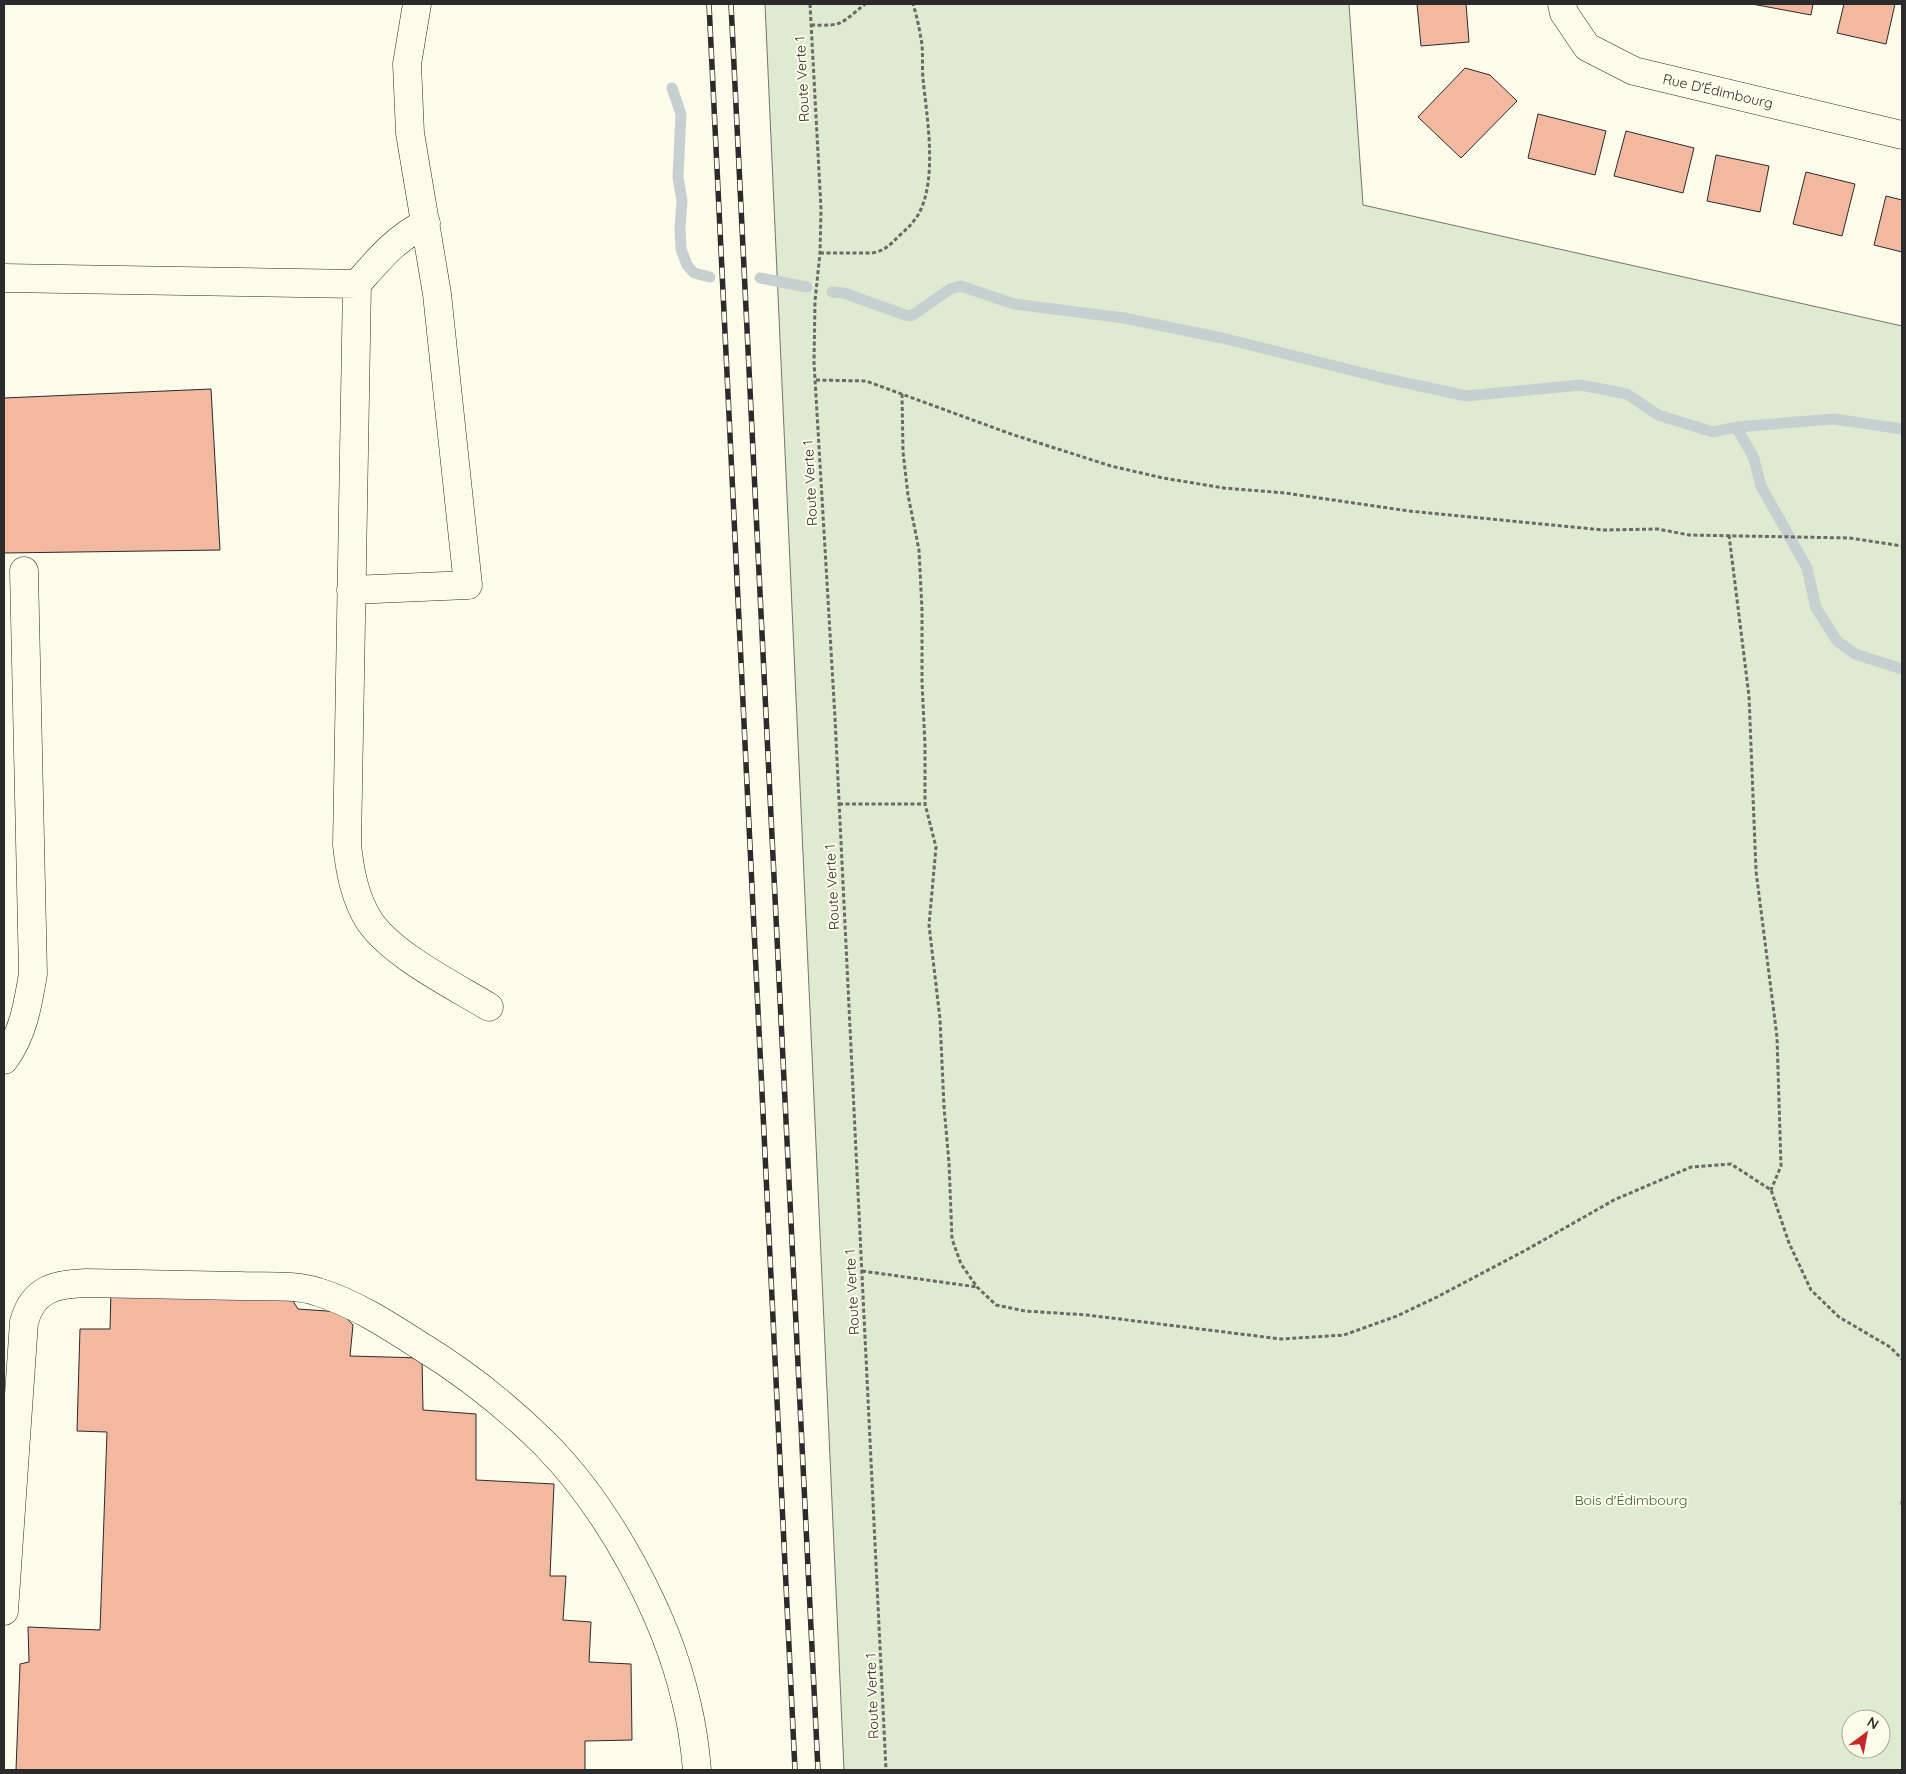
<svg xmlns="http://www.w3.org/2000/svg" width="1906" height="1774" font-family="Quicksand,sans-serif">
<rect width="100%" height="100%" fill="#fdfbea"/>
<path fill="#deebd1" stroke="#74746e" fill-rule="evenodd" d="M765 4H1349L1363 205 1902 326V1770H844ZM1851 1719H1881V1749H1851Z"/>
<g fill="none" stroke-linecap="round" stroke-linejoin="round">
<path stroke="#c7d0d0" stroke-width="11" d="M672 88 681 114 678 177 682 201 680 227 681 249 687 265 694 273 710 277
M760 278 807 287
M832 292 844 293 905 315 911 316 916 313 950 289 961 286 1014 304 1124 318 1222 338 1383 378 1466 396 1581 385 1627 394 1658 415 1713 432 1736 427 1834 419 1902 429
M1736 427 1753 456 1761 486 1807 568 1816 608 1837 641 1855 654 1902 669"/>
</g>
<path fill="#f2b8a0" stroke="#2b2b2b" d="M1417 4H1466L1469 42 1421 46Z
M1752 4H1813L1811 15Z
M1844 4H1895L1886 44 1837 33Z
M1465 68 1490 75 1517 101 1461 158 1418 117Z
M1538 114 1606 131 1595 175 1528 158Z
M1626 131 1694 148 1683 193 1614 176Z
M1716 155 1769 166 1760 212 1707 201Z
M1806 172 1855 184 1842 236 1793 224Z
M1886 196 1902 200V252L1874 245Z
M211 389 220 550 4 553V398Z
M111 1289 288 1293 298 1309 341 1312 353 1325 350 1356 422 1358 423 1410 476 1414V1480L554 1484 550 1576H566L563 1620 591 1622 589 1662 631 1664 632 1740 585 1741V1770H16L20 1664 29 1662 28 1627 100 1630 107 1432 77 1431 80 1329H110Z"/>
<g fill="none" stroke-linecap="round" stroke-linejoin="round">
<g stroke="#2b2b2b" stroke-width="29">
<path id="minor" d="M1562 4 1564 13 1587 47 1634 71 1902 135
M4 278 357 284 347 845C350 872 355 899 370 922 394 956 453 985 489 1007
M357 284C380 258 395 239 426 223
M351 590 468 585 437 294 410 133 407 64 417 4
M4 1060C23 1035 28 1004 33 974L24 571
M4 1611 24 1322C33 1289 55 1284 86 1283 137 1284 189 1285 240 1286 264 1287 295 1284 318 1292 354 1303 388 1325 419 1345 465 1373 508 1407 546 1445 609 1509 666 1614 686 1701 692 1724 695 1747 697 1770"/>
</g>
<path stroke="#6a6964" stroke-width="3" stroke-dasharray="4 2.5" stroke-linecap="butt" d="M810 4 821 209 820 253 815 301 814 362 835 718 886 1770
M811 25C844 26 840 24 865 4
M820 253H872C885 251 891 244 900 235 907 229 913 223 918 215 938 180 927 118 923 79 922 68 923 56 922 45 920 31 917 17 913 4
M816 380 866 381 1011 434 1111 466 1163 478 1224 488 1285 493 1409 511 1603 530 1658 529 1689 535 1850 538 1902 546
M902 394 903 452 908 495 919 550 922 610V682L925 745V804L936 847 929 925 940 1019 944 1107 949 1163 952 1239 961 1264 977 1287 996 1305 1025 1311 1087 1315 1281 1339 1344 1335 1397 1316 1437 1297 1526 1250 1614 1200 1691 1167 1731 1164 1771 1190 1789 1243 1811 1290 1839 1317 1890 1347 1902 1359
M1729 535 1749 696 1756 871 1777 1037 1781 1166 1771 1190
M839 804H925
M862 1271 977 1287
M1902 1501V1506"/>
<use href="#minor" stroke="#fdfbea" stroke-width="28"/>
<g stroke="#2b2b2b" stroke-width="5.5">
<path id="rail" d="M709 4 795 1770
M731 4 818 1770"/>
</g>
<use href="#rail" stroke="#fdfbea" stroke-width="4" stroke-dasharray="11" stroke-linecap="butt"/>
</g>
<g text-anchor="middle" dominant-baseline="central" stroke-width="4" stroke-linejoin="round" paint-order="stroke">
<g font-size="14" fill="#2b2b2b" stroke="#fdfbea">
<text transform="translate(802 79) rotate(-93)">Route Verte 1</text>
<text transform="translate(1718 91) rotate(13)">Rue D'Édimbourg</text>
<text transform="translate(810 483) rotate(-93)">Route Verte 1</text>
<text transform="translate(832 887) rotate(-93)">Route Verte 1</text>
<text transform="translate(852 1292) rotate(-93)">Route Verte 1</text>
<text transform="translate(872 1696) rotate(-92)">Route Verte 1</text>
</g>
<g font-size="14" fill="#34623c" stroke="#fdfbea">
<text x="1631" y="1500">Bois d'Édimbourg</text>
</g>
</g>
<rect width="1906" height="1774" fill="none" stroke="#2b2b2b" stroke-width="10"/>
<g transform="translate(1866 1734) rotate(32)"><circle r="24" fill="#fdfbea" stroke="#a9a89e"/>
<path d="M0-4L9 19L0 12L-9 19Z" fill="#c62828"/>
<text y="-8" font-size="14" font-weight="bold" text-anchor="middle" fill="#2b2b2b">N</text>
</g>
</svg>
